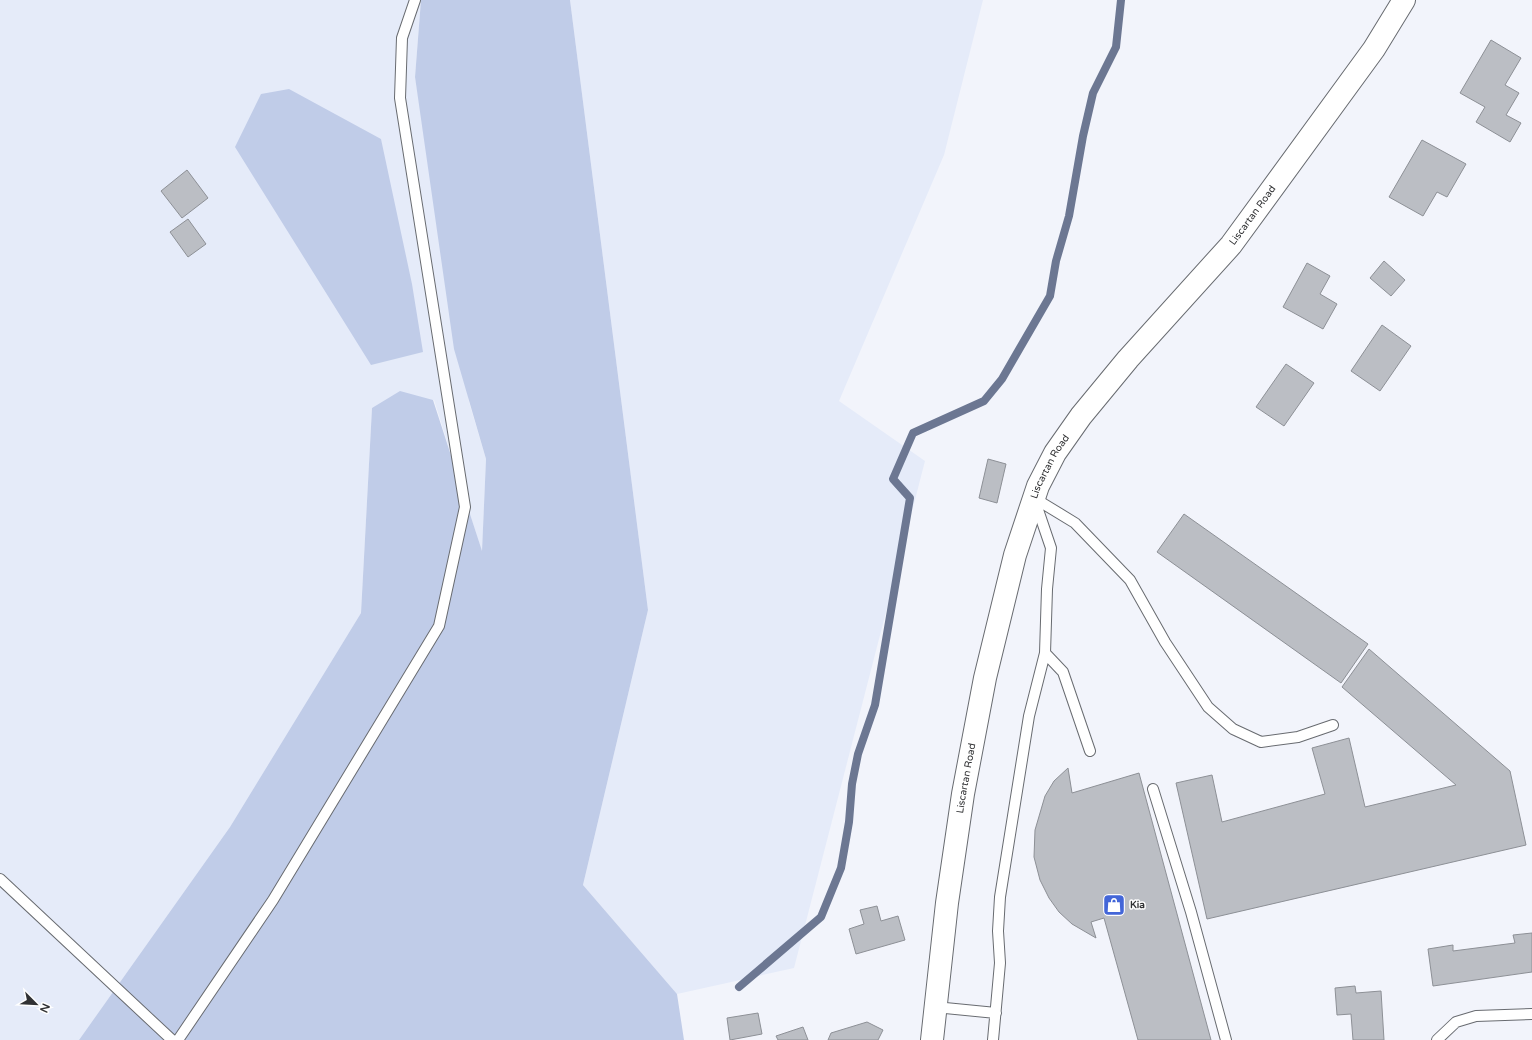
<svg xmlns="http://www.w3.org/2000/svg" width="1532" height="1040" font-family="'Varela Round',sans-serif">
<rect width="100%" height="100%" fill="#f2f4fb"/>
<path fill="#e5ebf9" d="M0 0H421L415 77 469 402 486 459 482 552 434 400 372 408 361 613 230 827 79 1040H0Z
M570 0H983L944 155 839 401 925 461 794 968 677 994 583 885 648 610Z"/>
<path fill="#c0cce8" d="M421 0H570L648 610 583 885 677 994 684 1040H79L230 827 361 613 372 408 400 391 433 400 482 551 486 459 454 349 415 77Z
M289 89 381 139 412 284 423 352 371 365 235 147 261 94Z"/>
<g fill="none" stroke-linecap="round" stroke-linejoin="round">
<path stroke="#6c7792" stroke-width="8" d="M739 987 821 917 841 868 849 822 852 784 858 754 875 705 910 498 893 479 913 433 984 401 1002 379 1050 296 1056 261 1069 216 1083 136 1093 93 1116 47 1121 0"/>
</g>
<path fill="#bbbec4" stroke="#8d9096" d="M1491 40 1521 58 1505 85 1519 93 1506 115 1521 123 1510 142 1476 122 1485 107 1460 93Z
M1422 140 1466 164 1447 197 1437 192 1423 216 1389 197Z
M187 170 208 198 182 218 161 191Z
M188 219 206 244 188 257 170 232Z
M1384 261 1405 280 1391 296 1370 278Z
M1307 263 1330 276 1320 294 1337 304 1323 329 1283 307Z
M1382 325 1411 346 1380 391 1351 371Z
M1286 364 1314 383 1284 426 1256 407Z
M988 459 1006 464 997 503 979 498Z
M1184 514 1368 644 1341 683 1157 552Z
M1369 649 1510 771 1526 845 1207 919 1176 783 1212 775 1222 822 1325 794 1312 748 1349 738 1365 807 1456 785 1342 687Z
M1068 768 1072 793 1139 773 1211 1040H1138L1104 918 1091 922 1096 938 1072 924 1059 912 1049 898 1040 880 1034 857 1035 830 1045 796 1054 781Z
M877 906 881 921 898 916 905 940 856 954 849 929 864 924 860 910Z
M1532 933V972L1433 986 1428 949 1453 945V951L1515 943 1513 935Z
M1355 986 1356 993 1381 991 1384 1040H1353L1351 1014 1337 1015 1335 988Z
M758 1013 762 1034 730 1040 727 1018Z
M867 1022 883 1030 878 1040H828L831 1033Z
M803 1027 808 1040H778L776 1036Z"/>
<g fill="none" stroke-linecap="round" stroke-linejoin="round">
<g stroke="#686b70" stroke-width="12">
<path id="service" d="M1045 653 1063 672 1090 751
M1153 789 1191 912 1226 1040
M0 879 172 1040
M935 1007 996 1013
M178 1040 273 900 439 626 465 507 400 98 402 38 415 0
M993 1040 1000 963 998 931 1000 897 1029 716 1045 653 1047 589 1051 548 1034 498 1075 523 1130 580 1165 642 1208 707 1233 729 1261 742 1298 737 1333 725
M1437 1040 1456 1022 1476 1016 1532 1014"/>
</g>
<g stroke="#686b70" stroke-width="24">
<g id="tertiary">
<path id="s1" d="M932 1040 947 903 963 794 985 678 1015 555 1038 486 1055 453 1081 416 1128 359 1231 245 1374 49 1404 0"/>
</g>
</g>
<use href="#service" stroke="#fff" stroke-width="10"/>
<use href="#tertiary" stroke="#fff" stroke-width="22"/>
</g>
<defs>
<g id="shop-square" transform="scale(1.15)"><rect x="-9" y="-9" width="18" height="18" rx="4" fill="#4366d8" stroke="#fff"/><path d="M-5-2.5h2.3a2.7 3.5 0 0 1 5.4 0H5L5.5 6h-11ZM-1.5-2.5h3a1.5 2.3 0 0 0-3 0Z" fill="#fff"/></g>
</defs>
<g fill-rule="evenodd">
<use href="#shop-square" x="1114" y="905"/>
</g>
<g text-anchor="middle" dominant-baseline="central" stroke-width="3" stroke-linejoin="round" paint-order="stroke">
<g font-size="10" fill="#313234" stroke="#fff">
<text stroke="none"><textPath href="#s1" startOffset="912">Liscartan Road</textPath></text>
<text stroke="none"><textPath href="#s1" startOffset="588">Liscartan Road</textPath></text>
<text stroke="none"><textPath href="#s1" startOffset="264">Liscartan Road</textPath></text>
</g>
<g font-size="10" font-weight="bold" fill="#313234" stroke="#fff" text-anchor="start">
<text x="1130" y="905">Kia</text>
</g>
</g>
<g transform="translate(36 1004) rotate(114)" stroke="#ffffff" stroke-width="3" paint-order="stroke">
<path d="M0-3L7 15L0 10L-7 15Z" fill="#313234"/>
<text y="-6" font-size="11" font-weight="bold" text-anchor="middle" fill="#313234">N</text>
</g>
</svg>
